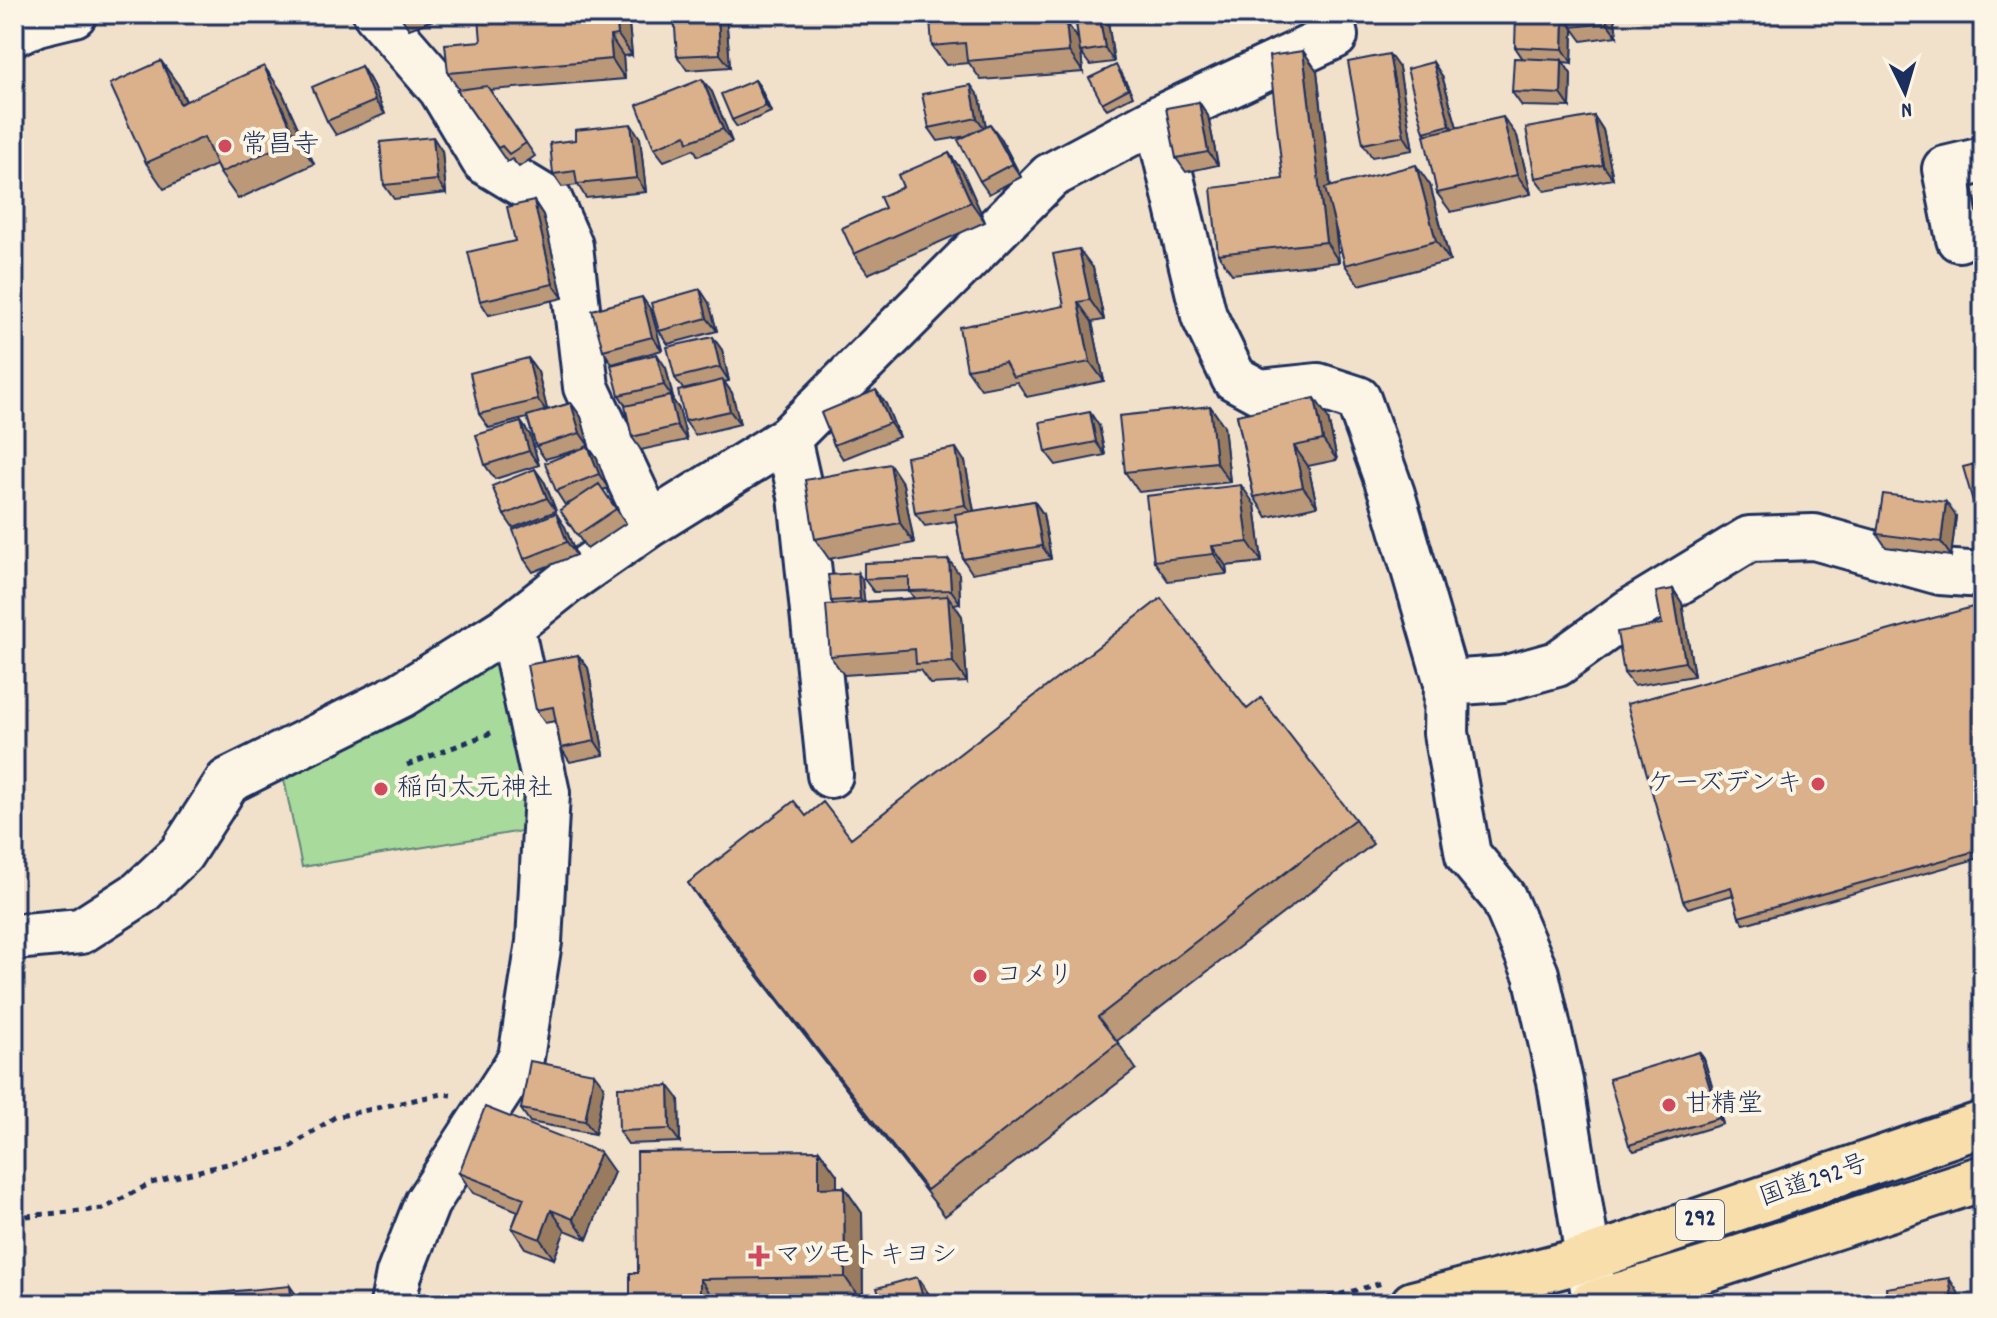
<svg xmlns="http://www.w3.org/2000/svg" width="1997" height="1318" font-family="Dekko,'Klee One',sans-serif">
<rect width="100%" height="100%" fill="#f2e1ca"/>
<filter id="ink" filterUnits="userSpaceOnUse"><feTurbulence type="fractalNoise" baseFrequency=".0125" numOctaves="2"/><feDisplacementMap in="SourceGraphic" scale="16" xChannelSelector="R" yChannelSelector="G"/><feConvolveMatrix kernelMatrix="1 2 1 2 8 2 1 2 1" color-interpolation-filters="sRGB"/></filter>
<g filter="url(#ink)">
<path fill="#a8da9b" stroke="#62847c" stroke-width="2" d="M511 626 546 827 302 867 279 755Z"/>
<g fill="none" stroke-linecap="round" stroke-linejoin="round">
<g stroke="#1b2f5e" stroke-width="50">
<path id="minor" d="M376 14 441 89 484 161 550 201 570 246 586 387 650 524
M14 33 37 23 74 14
M1157 119 1204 316 1234 378 1260 392 1318 386 1358 399 1392 494 1447 683 1446 733 1468 855 1503 897 1536 974 1560 1081 1594 1295
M1959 239 1945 169 1983 160
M788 438 801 496 830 775
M1447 683 1503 679 1557 664 1629 612 1749 539 1814 537 1940 572 1983 575
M14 937 81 931 140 893 181 854 228 781 401 695 443 669 511 626 568 581 650 524 788 438 1050 176 1157 119 1335 36 1330 14
M393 1304 399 1274 427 1203 521 1058 539 942 547 793 511 626"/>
</g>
<g stroke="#1b2f5e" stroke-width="50">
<path id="highway" d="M1413 1304 1587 1259 1983 1124
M1591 1304 1712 1267 1983 1178"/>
</g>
<path stroke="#1b2f5e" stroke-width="5" stroke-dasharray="6 6" stroke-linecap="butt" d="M407 765 496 731
M14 1217 103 1209 151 1183 287 1149 335 1117 442 1094 451 1095
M1305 1304 1382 1283"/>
<use href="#minor" stroke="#fcf5e5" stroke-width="44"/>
<use href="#highway" stroke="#f8deab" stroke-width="44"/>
</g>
<path fill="#bb9878" stroke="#1b2f5e" stroke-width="2" d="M399 14H449L409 29Z
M526 14H628L632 55 623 56 625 79 490 90 535 156 519 167 512 159 507 162 457 90H459L448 73 481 41Z
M726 14 730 67 687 70 677 56Z
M992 14H1048L1055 23 1066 22 1078 39 1075 14H1107L1114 62 1090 65 1081 53 1083 72 981 80 969 63 946 65 932 46Z
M1570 14H1614L1617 36 1582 41 1573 29 1572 63 1563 62 1571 74 1570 107 1522 106 1512 92 1523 59 1515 47 1572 27Z
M1303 51 1317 71 1331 187 1430 185 1450 261 1359 285 1345 265 1335 227 1339 262 1232 274 1218 254 1283 179Z
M161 61 179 86 186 101 282 92 314 164 238 199 220 173 216 165 164 189 146 163Z
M1433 62 1442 76 1457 127 1517 136 1531 194 1451 212 1437 193 1426 134 1424 132Z
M361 66 370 80 385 114 336 135 327 121Z
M1399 68 1413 150 1372 157 1363 144Z
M1121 72 1133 96 1107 109 1102 103Z
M755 80 760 87 771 112 737 127 732 120Z
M712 92 732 142 698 156 694 149 664 161 654 148Z
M980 98 986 126 1000 137 1021 177 989 194 980 181 967 136 938 141 929 128Z
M1199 102 1208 116 1218 165 1186 172 1176 158Z
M1594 116 1603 130 1613 179 1545 191 1535 178Z
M640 138 646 192 586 198 578 185 562 187 553 174 575 140Z
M442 151 446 193 394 199 384 185Z
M949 153 963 172 985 222 868 274 854 254 885 208 903 187Z
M534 201 543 215 563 298 489 315 480 301 515 241Z
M1093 268 1104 320 1092 322 1104 381 1027 397 1017 382 981 389 967 369 1064 306Z
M709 303 717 331 668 344 659 331Z
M651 310 662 350 612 364 603 350Z
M722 350 729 381 724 382 732 393 740 424 695 435 685 421 683 389 675 378Z
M528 358 538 372 547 410 571 403 581 417 589 446H588L597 459 608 488 603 490 626 523 587 549 560 510 572 502 565 505 556 491 577 450 545 459 536 446 527 418 489 428 479 414Z
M666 368 673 398 672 399 679 409 687 440 641 450 632 437 626 406 619 395Z
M886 404 899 437 843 459 834 445Z
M1210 406 1224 426 1230 482 1139 492 1125 472Z
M1237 415 1328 418 1337 460 1308 466 1317 506 1267 517 1254 497Z
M521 422 530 435 539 465 495 479 485 465Z
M1099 426 1105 455 1056 465 1046 452Z
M965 462 974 511 1034 501 1043 514 1051 559 972 573 963 559 956 521 925 526 915 513Z
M1983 462V556L1978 549 1979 512 1974 505Z
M545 483 556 511 513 528 504 515Z
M903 484 914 543 829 559 815 539Z
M1255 505 1262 562 1226 566 1227 574 1168 581 1154 561Z
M1956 516 1951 556 1886 547 1877 534Z
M565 527 576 555 533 572 524 559Z
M959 574 960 603 954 604 962 616 967 682 930 684 920 670 844 675 830 656 833 604 831 601 862 579 864 602 914 598 909 591 874 592 864 579Z
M1673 589 1682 603 1694 676 1634 686 1624 673 1662 624Z
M1983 604V857L1744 924 1739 917 1733 895 1688 908 1683 901Z
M578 655 588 668 604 755 570 762 561 748 556 721 545 723 536 710Z
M1247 709 1355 819 1373 844 1117 1041 1136 1069 945 1216 706 909 688 883 806 816 851 838Z
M1699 1052 1704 1059 1723 1124 1634 1151 1629 1145Z
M604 1086 595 1134 530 1122 521 1109Z
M679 1099 680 1142 628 1144 619 1131Z
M819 1150 837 1175V1187H844L862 1213 863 1303 632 1304 630 1301 638 1273Z
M614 1172 587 1239 565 1230 554 1259 525 1248 512 1228 518 1211 473 1193 459 1173Z"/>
<path fill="#997c61" stroke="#1b2f5e" stroke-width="2" d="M616 14H628L632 55 618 35Z
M718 14H726L730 67 720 54Z
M1046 14H1048L1059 29 1046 24Z
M1099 14H1107L1114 62 1105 48Z
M1606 14H1614L1617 36 1607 23Z
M1564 15 1573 29 1572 63 1563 49Z
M1066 22 1080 42 1083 72 1069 52Z
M610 36 623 56 625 79 612 59Z
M1303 51 1317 71 1339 262 1326 242Z
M1389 54 1399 68 1413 150 1404 136Z
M1562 60 1571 74 1570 107 1561 94Z
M161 61 179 86 198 129 180 104Z
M1433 62 1442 76 1460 138 1450 125Z
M264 66 282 92 314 164 296 139Z
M361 66 370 80 385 114 375 101Z
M702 79 712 92 732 142 723 129Z
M755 80 760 87 771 112 766 106Z
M971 85 980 98 987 132 977 118Z
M1199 102 1208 116 1218 165 1208 152Z
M1594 116 1603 130 1613 179 1603 165Z
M1503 117 1517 136 1531 194 1517 175Z
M631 124 640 138 646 192 637 178Z
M990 124 1000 137 1021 177 1012 164Z
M433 137 442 151 446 193 437 180Z
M14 147 17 178 14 173Z
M949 153 963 172 985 222 971 202Z
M1416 165 1430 185 1450 261 1436 241Z
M534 201 543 215 563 298 553 284Z
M1079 249 1093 268 1104 320 1090 300Z
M700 289 709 303 717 331 707 318Z
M642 297 651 310 662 350 652 337Z
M1078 302 1092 322 1104 381 1090 362Z
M713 337 722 350 729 381 720 367Z
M657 354 666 368 673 398 664 385Z
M528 358 538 372 548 413 538 400Z
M723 380 732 393 740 424 730 411Z
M876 390 886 404 899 437 890 423Z
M670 396 679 409 687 440 677 426Z
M1315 398 1328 418 1337 460 1323 440Z
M571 403 581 417 589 446 580 433Z
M1210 406 1224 426 1230 482 1216 462Z
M1090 412 1099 426 1105 455 1096 442Z
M521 422 530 435 539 465 529 451Z
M588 446 597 459 608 488 599 474Z
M1294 446 1308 466 1317 506 1303 487Z
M956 448 965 462 975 518 965 505Z
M890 464 903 484 914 543 900 523Z
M535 469 545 483 556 511 547 498Z
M1241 485 1255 505 1262 562 1248 542Z
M1034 501 1043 514 1051 559 1042 546Z
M1946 502 1956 516 1951 556 1941 542Z
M556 513 565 527 576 555 567 542Z
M1212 546 1226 566 1227 574 1214 554Z
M949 560 959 574 960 603 951 590Z
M858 573 862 579 865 606 860 599Z
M1673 589 1682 603 1694 676 1685 662Z
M948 596 962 616 967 682 953 662Z
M578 655 588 668 604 755 595 741Z
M1699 1052 1704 1059 1723 1124 1719 1118Z
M594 1073 604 1086 595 1134 585 1121Z
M669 1086 679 1099 680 1142 670 1129Z
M819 1150 837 1175V1213L819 1188Z
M600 1152 614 1172 587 1239 573 1219Z
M844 1187 862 1213 863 1303 845 1277Z
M551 1210 565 1230 554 1259 540 1239Z
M917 1277 931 1297 933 1304H925Z
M1949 1278 1958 1292 1960 1304H1953Z
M700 1279 718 1304H703L700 1300Z
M290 1286 295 1293 296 1304H292Z"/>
<path fill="#dab18b" stroke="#1b2f5e" stroke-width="2" d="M526 14H616L618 35 610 36 612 59 448 73 445 44 481 41 479 18Z
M674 14H718L720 54 677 56Z
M992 14H1046V24L1066 22 1069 52 967 61 965 43 932 46 930 19Z
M1075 14H1099L1105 48 1080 52Z
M1516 14 1564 15 1563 49 1515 47Z
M1570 14H1606L1607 23 1572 27Z
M1303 51 1326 242 1218 254 1211 188 1283 179 1269 56Z
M1389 54 1404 136 1363 144 1348 62Z
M1514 58 1562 60 1561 94 1512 92Z
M161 61 180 104 264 66 296 139 220 173 204 137 146 163 110 84Z
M1433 62 1450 125 1424 132 1407 69Z
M1116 65 1128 89 1102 103 1089 78Z
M361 66 375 101 327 121 312 87Z
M702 79 723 129 688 142 686 135 654 148 637 105Z
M755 80 766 106 732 120 721 94Z
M971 85 977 118 929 128 922 94Z
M487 86 526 143 509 154 502 146 498 148 457 90Z
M1199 102 1208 152 1176 158 1166 108Z
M1594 116 1603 165 1535 178 1526 128Z
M1503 117 1517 175 1437 193 1424 135Z
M631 124 637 178 577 184 575 171 553 174 550 143 575 140V130Z
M990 124 1012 164 980 181 958 140Z
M433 137 437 180 384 185 380 142Z
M949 153 971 202 854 254 842 228 885 208 880 197 903 187 898 175Z
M1416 165 1436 241 1345 265 1325 188Z
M534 201 553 284 480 301 468 252 515 241 507 207Z
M1079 249 1090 300 1078 302 1090 362 1013 377 1005 362 967 369 959 327 1064 306 1053 254Z
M700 289 707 318 659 331 651 303Z
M642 297 652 337 603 350 592 310Z
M713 337 720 367 675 378 667 347Z
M657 354 664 385 619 395 611 365Z
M528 358 538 400 479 414 470 373Z
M723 380 730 411 685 421 678 391Z
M876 390 890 423 834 445 821 413Z
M670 396 677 426 632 437 625 406Z
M1315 398 1323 440 1294 446 1303 487 1254 497 1237 415Z
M571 403 580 433 536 446 527 416Z
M1210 406 1216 462 1125 472 1119 416Z
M1090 412 1096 442 1046 452 1040 422Z
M521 422 529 451 485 465 476 435Z
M588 446 599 474 556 491 545 463Z
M956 448 965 505 915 513 906 457Z
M1983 462V502L1974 505 1963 467Z
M890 464 900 523 815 539 805 480Z
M535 469 547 498 504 515 492 486Z
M599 484 616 509 577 535 560 510Z
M1241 485 1248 542 1212 546 1214 554 1154 561 1146 496Z
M1883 494 1946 502 1941 542 1877 534Z
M1034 501 1042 546 963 559 955 514Z
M1979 512H1983V549H1978Z
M556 513 567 542 524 559 513 530Z
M949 560 951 590 909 591V577L864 579V563Z
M858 573 860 599 831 601 828 575Z
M1673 589 1685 662 1624 673 1617 632 1662 624 1656 592Z
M948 596 953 662 916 664 915 649 830 656 826 605Z
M1161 598 1247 709 1261 698 1355 819 1098 1017 1118 1043 927 1190 688 883 794 801 806 816 823 802 851 838Z
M1983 604V849L1739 917 1731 887 1683 901 1627 704Z
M578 655 595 741 561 748 553 707 536 710 527 665Z
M1699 1052 1719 1118 1629 1145 1609 1079Z
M530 1061 594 1073 585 1121 521 1109Z
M669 1086 670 1129 619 1131 618 1087Z
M485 1107 600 1152 573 1219 551 1210 540 1239 512 1228 524 1198 459 1173Z
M819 1150V1188L844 1187 845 1277 700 1279V1300L630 1301V1273H638L637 1152Z
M917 1277 925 1304H882L877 1288Z
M1949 1278 1953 1304H1870V1301L1887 1298 1886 1288Z
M290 1286 292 1304H132V1301Z"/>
</g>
<g fill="#d1495b" stroke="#fcf5e5" stroke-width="3">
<circle cx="225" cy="146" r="8"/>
<circle cx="1818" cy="784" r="8"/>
<circle cx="381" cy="789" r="8"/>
<circle cx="980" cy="976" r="8"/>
<circle cx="1669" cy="1105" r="8"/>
<path d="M755 1244h8v8h8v8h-8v8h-8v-8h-8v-8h8z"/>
</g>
<g text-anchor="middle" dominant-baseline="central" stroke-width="8" stroke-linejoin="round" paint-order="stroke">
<rect fill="#fcf5e5" stroke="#5e6a86" stroke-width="2" x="1676" y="1200" width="48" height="40" rx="6"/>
<g font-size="24" font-weight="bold" fill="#1b2f5e">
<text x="1700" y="1220">292</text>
</g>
<g font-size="26" fill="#1b2f5e" stroke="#fcf5e5" text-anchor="start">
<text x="241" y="146">常昌寺</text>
<text x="1802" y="784" text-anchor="end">ケーズデンキ</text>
<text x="397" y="789">稲向太元神社</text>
<text x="996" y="976">コメリ</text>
<text x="1685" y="1105">甘精堂</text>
<text x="775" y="1256">マツモトキヨシ</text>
</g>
<g font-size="26" fill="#1b2f5e" stroke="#fcf5e5">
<text transform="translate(1814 1182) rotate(-19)">国道292号</text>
</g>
</g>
<rect width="1997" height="1318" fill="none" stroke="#fcf5e5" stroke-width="48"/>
<rect x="24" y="24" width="1949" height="1270" fill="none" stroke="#1b2f5e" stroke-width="3" filter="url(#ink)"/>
<g transform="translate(1905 92) rotate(175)" stroke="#fcf5e5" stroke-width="6" paint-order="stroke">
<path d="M0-6L14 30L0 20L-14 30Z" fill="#1b2f5e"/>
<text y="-12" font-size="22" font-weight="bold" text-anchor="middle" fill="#1b2f5e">N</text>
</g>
</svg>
